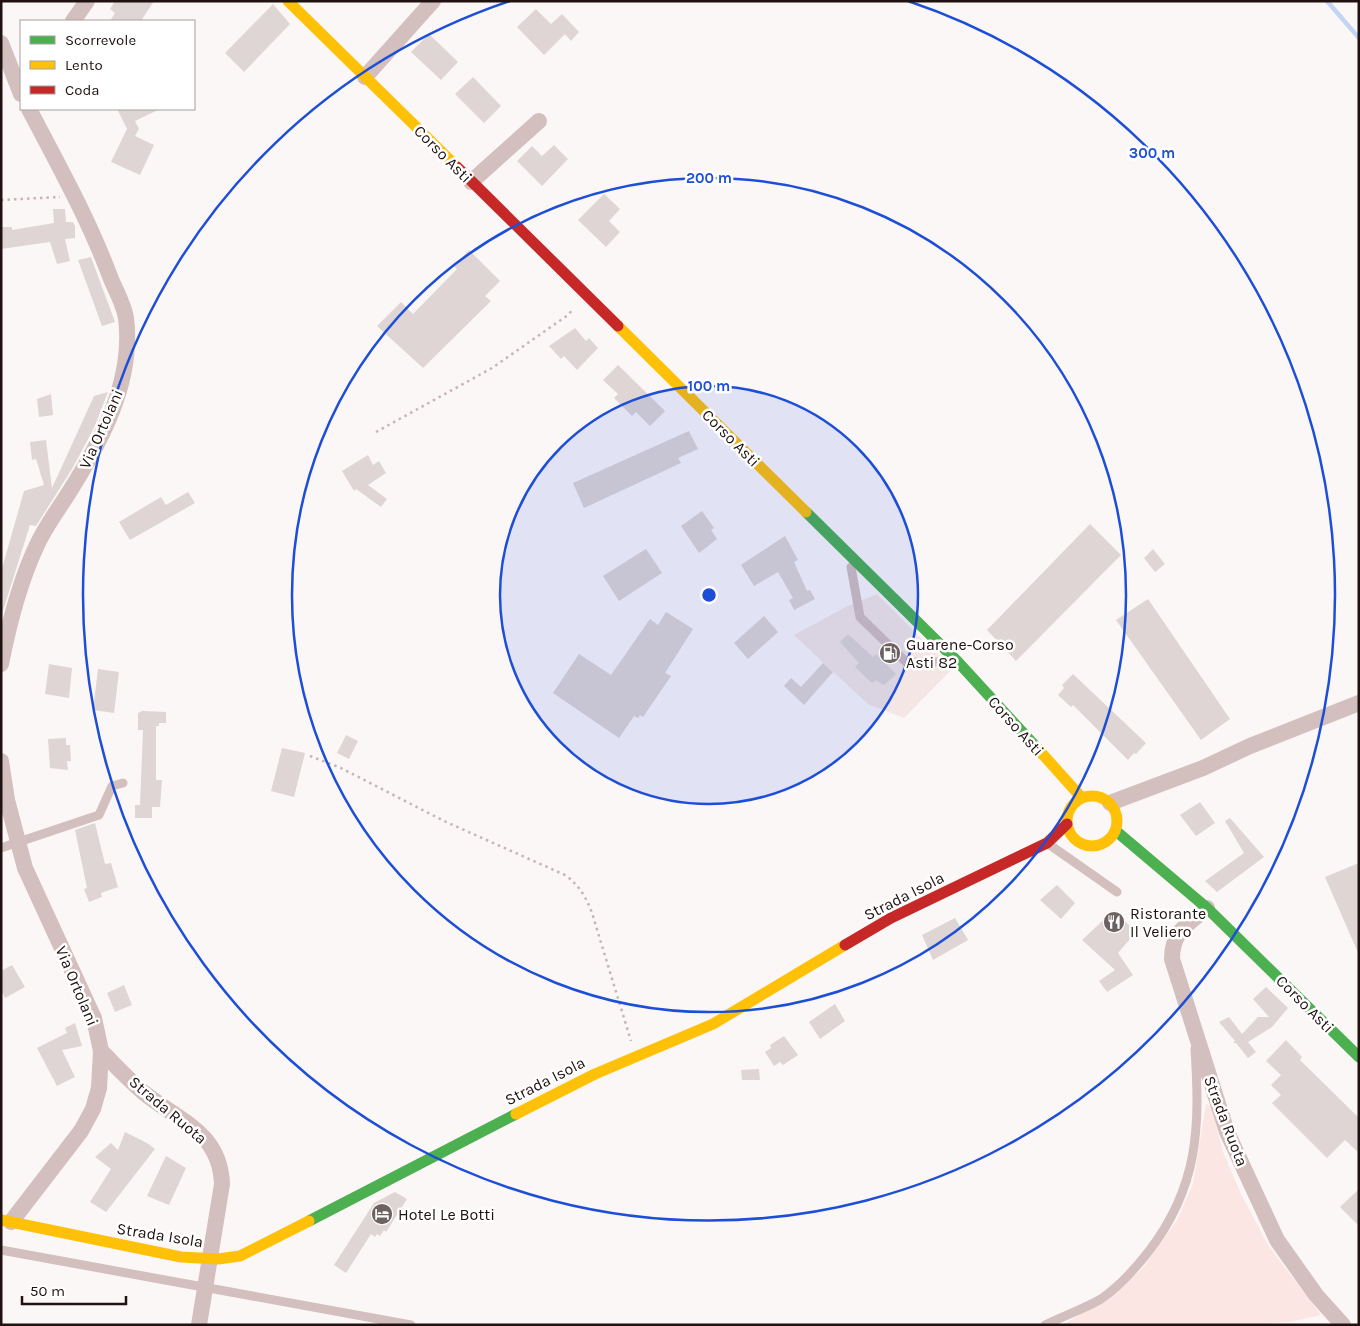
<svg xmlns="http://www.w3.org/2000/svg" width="1360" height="1326" font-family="Karla,sans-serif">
<rect width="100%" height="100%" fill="#fcf7f7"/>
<path fill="#f3e6e4" d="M877 594 952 669 904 718 868 704 794 635 846 607Z"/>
<path fill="#fbe6e4" d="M1206 1104 1210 1106 1212 1110 1223 1152 1241 1194 1268 1245 1321 1315 1290 1322 1242 1325H1063L1112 1295 1142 1269 1177 1220 1193 1184Z"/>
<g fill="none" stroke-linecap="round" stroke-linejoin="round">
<path stroke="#c3d4f4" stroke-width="4.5" d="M1327 1 1359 38"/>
</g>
<path fill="#ded5d4" d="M115 1H154L141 21H110L115 13 110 9Z
M273 4 290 24 244 72 225 53Z
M536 9 551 24 562 14 579 32 571 41 565 34 544 55 517 27Z
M429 34 458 62 441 80 411 52Z
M473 77 501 106 484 123 455 94Z
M117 109H160L135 121 139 129 135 136 154 145 140 175 111 162 127 129Z
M554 145 568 159 542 186 517 161 532 146 542 156Z
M604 194 620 209 609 221 620 232 606 247 578 220Z
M53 209H65L66 222H73L75 226V238L65 239 70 261 57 264 50 242 1 249V227H12V230L54 223Z
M469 250 500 281 485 296 491 301 423 368 377 326 401 302 413 314 457 269 454 266Z
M91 257 115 322 102 326 78 260Z
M575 328 586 341 589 338 598 348 577 370 564 356 561 359 549 346Z
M618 365 665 411 650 426 636 412 632 416 614 398 618 394 603 380Z
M108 392 94 428 72 469 36 526 30 525 1 617V572L24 491 44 485 36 459 32 460 30 442 46 440 52 488 94 396Z
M51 394 53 415 39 417 37 399Z
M689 431 698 449 678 458 681 463 584 508 573 483Z
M368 455 373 465 379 461 386 473 368 485 387 499 381 507 356 489 354 491 342 471Z
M188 492 195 503 130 540 119 522 161 497 166 505Z
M702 511 714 528 711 530 717 539 699 553 681 526Z
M1090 524 1121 555 1016 661 987 630Z
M785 536 798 560 794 562 807 591 810 590 815 599 794 610 789 600 793 598 778 572 754 586 741 565Z
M646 549 662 573 619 601 603 576Z
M1153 549 1165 564 1155 572 1144 558Z
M1148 599 1230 719 1201 740 1116 620Z
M666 612 693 629 665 673 671 676 643 717 640 715 638 718 634 716 619 738 553 693 579 654 611 675 650 619 658 625Z
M764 616 778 632 748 659 734 643Z
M848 634 873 657 876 654 896 674 884 685 876 680 872 683 855 667 859 663 840 642Z
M823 663 833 672 804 705 784 686 791 678 801 687Z
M49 664 72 668 69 698 45 694Z
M98 669 119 672 114 713 93 710Z
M1073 674 1146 743 1136 754 1134 753 1128 760 1073 705 1071 707 1058 695 1064 688 1062 685Z
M142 711 166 712V723H159V726H156V780H162L160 807H152V818H135V805H140L143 730H138V713Z
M346 735 358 741 349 759 337 753Z
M66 738V745H70L71 761H67L68 770 50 768 48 739Z
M282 748 305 753 294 797 271 791Z
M1200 802 1215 823 1196 836 1180 815Z
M1230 818 1264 857 1217 892 1205 881 1244 853 1225 821Z
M95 823 105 864 111 863 118 887 101 893 102 897 89 902 84 889 87 888 75 830Z
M1359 863V955L1325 877Z
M1057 885 1075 903 1061 919 1040 900Z
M1114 910 1136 932 1118 953 1133 975 1107 992 1099 981 1115 970 1082 940Z
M955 918 968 940 933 960 922 935Z
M12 965 25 987 5 998 1 990V971Z
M124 985 132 1005 115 1012 107 993Z
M1266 987 1288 1008 1272 1027 1248 1042 1256 1052 1248 1058 1236 1043H1233L1235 1041 1219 1022 1229 1017 1242 1034 1258 1017H1269L1253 999Z
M835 1004 845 1021 820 1039 809 1022Z
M75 1023 82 1046 62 1050 75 1077 57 1086 37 1048 67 1033 65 1028Z
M784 1036 798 1055 783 1065 780 1062 774 1066 765 1052 771 1048 770 1045Z
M1286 1040 1302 1057 1300 1060 1359 1118V1153L1345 1140 1327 1158 1272 1103 1281 1095 1271 1085 1281 1075 1266 1061Z
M759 1069 760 1080H742L741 1070Z
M125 1132 147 1143 155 1149 106 1212 90 1202 111 1169 95 1157 111 1143 118 1150Z
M166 1156 186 1168 169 1205 147 1196Z
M1359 1189V1226L1340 1207Z
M395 1192 407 1199 386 1232 384 1230 380 1236 377 1234 375 1237 371 1234 346 1273 334 1265 374 1203Z"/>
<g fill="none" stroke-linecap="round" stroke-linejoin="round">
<path stroke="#c3b6b5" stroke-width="2.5" stroke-dasharray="2.5 4" stroke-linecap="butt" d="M1 200 60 197
M376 432 492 368 568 315 573 309
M310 756 341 768 444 821 565 875C579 885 586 897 592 913L631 1041"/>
<path stroke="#d3bfbd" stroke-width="9" d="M851 567 860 617 906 662H951
M1047 843 1117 892
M1 848 99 815 112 786 123 783
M1 1250 411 1325
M1045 1325C1063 1316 1084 1309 1101 1299 1120 1286 1135 1269 1149 1251 1199 1186 1200 1127 1195 1049"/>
<path stroke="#d3bfbd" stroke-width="16" d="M73 21 87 1
M1 43 21 94
M365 77 433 1
M471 182 539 121
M1 664C9 623 19 583 37 545 45 527 58 510 68 494 101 442 134 381 126 318 124 305 116 291 111 279 89 220 58 164 29 109
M1 761 7 800 25 868 94 1018 101 1051 99 1088 93 1109 81 1131 11 1222
M1110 803 1203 768 1250 746 1359 703
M1207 908C1188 924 1172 931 1172 959L1227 1132 1277 1240 1316 1295 1343 1325
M101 1051C115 1065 128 1079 143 1092 178 1121 220 1131 222 1184L199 1325"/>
<path stroke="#4caf50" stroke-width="11" d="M806 512 958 662 1037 748
M1116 831 1207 908 1359 1057
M309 1221 516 1114"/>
<path stroke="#ffc107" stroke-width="11" d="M288 1 457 167
M618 326 806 512
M1037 748 1082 798
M1067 821a25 25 0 1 1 50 0a25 25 0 1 1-50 0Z
M516 1114 595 1074 713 1024 845 945
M1 1220 181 1257 218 1259 240 1256 309 1221"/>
<path stroke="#c62828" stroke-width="11" d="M457 167 618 326
M845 945 891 918 1047 843 1067 824"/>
</g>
<circle cx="709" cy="595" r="209" fill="#1d4ed8" fill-opacity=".12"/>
<g fill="none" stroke="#1d4ed8" stroke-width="2.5">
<circle cx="709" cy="595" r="209"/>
<circle cx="709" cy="595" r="417"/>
<path d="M908 1A626 626 0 1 1 510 1"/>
</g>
<defs>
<g id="fuel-disc" transform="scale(1.125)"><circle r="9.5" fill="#6c6261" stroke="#fff"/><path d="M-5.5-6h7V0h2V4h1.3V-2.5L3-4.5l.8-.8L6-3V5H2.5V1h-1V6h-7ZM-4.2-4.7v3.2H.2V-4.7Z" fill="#fff"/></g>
<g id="restaurant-disc" transform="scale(1.125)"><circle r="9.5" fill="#6c6261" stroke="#fff"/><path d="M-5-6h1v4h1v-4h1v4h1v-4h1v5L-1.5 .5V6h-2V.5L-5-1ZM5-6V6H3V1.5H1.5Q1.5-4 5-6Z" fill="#fff"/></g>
<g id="hotel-disc" transform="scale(1.125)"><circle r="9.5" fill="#6c6261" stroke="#fff"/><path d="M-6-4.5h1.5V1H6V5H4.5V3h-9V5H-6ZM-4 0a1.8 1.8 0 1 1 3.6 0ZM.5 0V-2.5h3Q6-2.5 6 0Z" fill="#fff"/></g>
</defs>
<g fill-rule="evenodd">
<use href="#fuel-disc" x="890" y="653"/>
<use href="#restaurant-disc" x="1114" y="922"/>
<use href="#hotel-disc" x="382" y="1214"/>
</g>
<g text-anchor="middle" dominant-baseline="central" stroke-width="5" stroke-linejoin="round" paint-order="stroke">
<g font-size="16" fill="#1f1210" stroke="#fff">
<text transform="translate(443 154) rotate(45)">Corso Asti</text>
<text transform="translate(101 429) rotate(-66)">Via Ortolani</text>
<text transform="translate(731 438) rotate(45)">Corso Asti</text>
<text transform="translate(1016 726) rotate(48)">Corso Asti</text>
<text transform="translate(904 896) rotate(-27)">Strada Isola</text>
<text transform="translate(77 986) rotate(67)">Via Ortolani</text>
<text transform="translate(1305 1004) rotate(45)">Corso Asti</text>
<text transform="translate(545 1081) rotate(-27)">Strada Isola</text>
<text transform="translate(168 1110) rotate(40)">Strada Ruota</text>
<text transform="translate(1226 1121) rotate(69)">Strada Ruota</text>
<text transform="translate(160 1235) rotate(9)">Strada Isola</text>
</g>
<g font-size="16" fill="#1f1210" stroke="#fff" text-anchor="start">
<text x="906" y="644">Guarene-Corso<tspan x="906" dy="18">Asti 82</tspan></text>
<text x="1130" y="913">Ristorante<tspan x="1130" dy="18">Il Veliero</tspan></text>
<text x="398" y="1214">Hotel Le Botti</text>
</g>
</g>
<circle cx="709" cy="595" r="8" fill="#1d4ed8" stroke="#fff" stroke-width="2.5"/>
<g font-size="15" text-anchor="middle" font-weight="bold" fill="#1d4ed8" stroke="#fff" stroke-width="5" stroke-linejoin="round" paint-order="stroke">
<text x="1152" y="158">300 m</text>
<text x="709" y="183">200 m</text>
<text x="709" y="391">100 m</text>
</g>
<rect width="1360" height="1326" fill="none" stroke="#1f1210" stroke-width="5"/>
<rect x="20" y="20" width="175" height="90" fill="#ffffff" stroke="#a5a09f"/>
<rect x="30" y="36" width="25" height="8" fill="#4caf50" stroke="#a5a09f"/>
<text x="65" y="45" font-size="15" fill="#1f1210">Scorrevole</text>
<rect x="30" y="61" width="25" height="8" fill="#ffc107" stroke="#a5a09f"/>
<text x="65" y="70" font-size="15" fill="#1f1210">Lento</text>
<rect x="30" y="86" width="25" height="8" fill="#c62828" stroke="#a5a09f"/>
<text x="65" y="95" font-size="15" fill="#1f1210">Coda</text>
<path d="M22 1296v8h104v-8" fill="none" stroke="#1f1210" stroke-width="2.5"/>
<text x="30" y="1296" font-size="15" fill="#1f1210" stroke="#ffffff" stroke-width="4" paint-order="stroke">50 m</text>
</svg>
